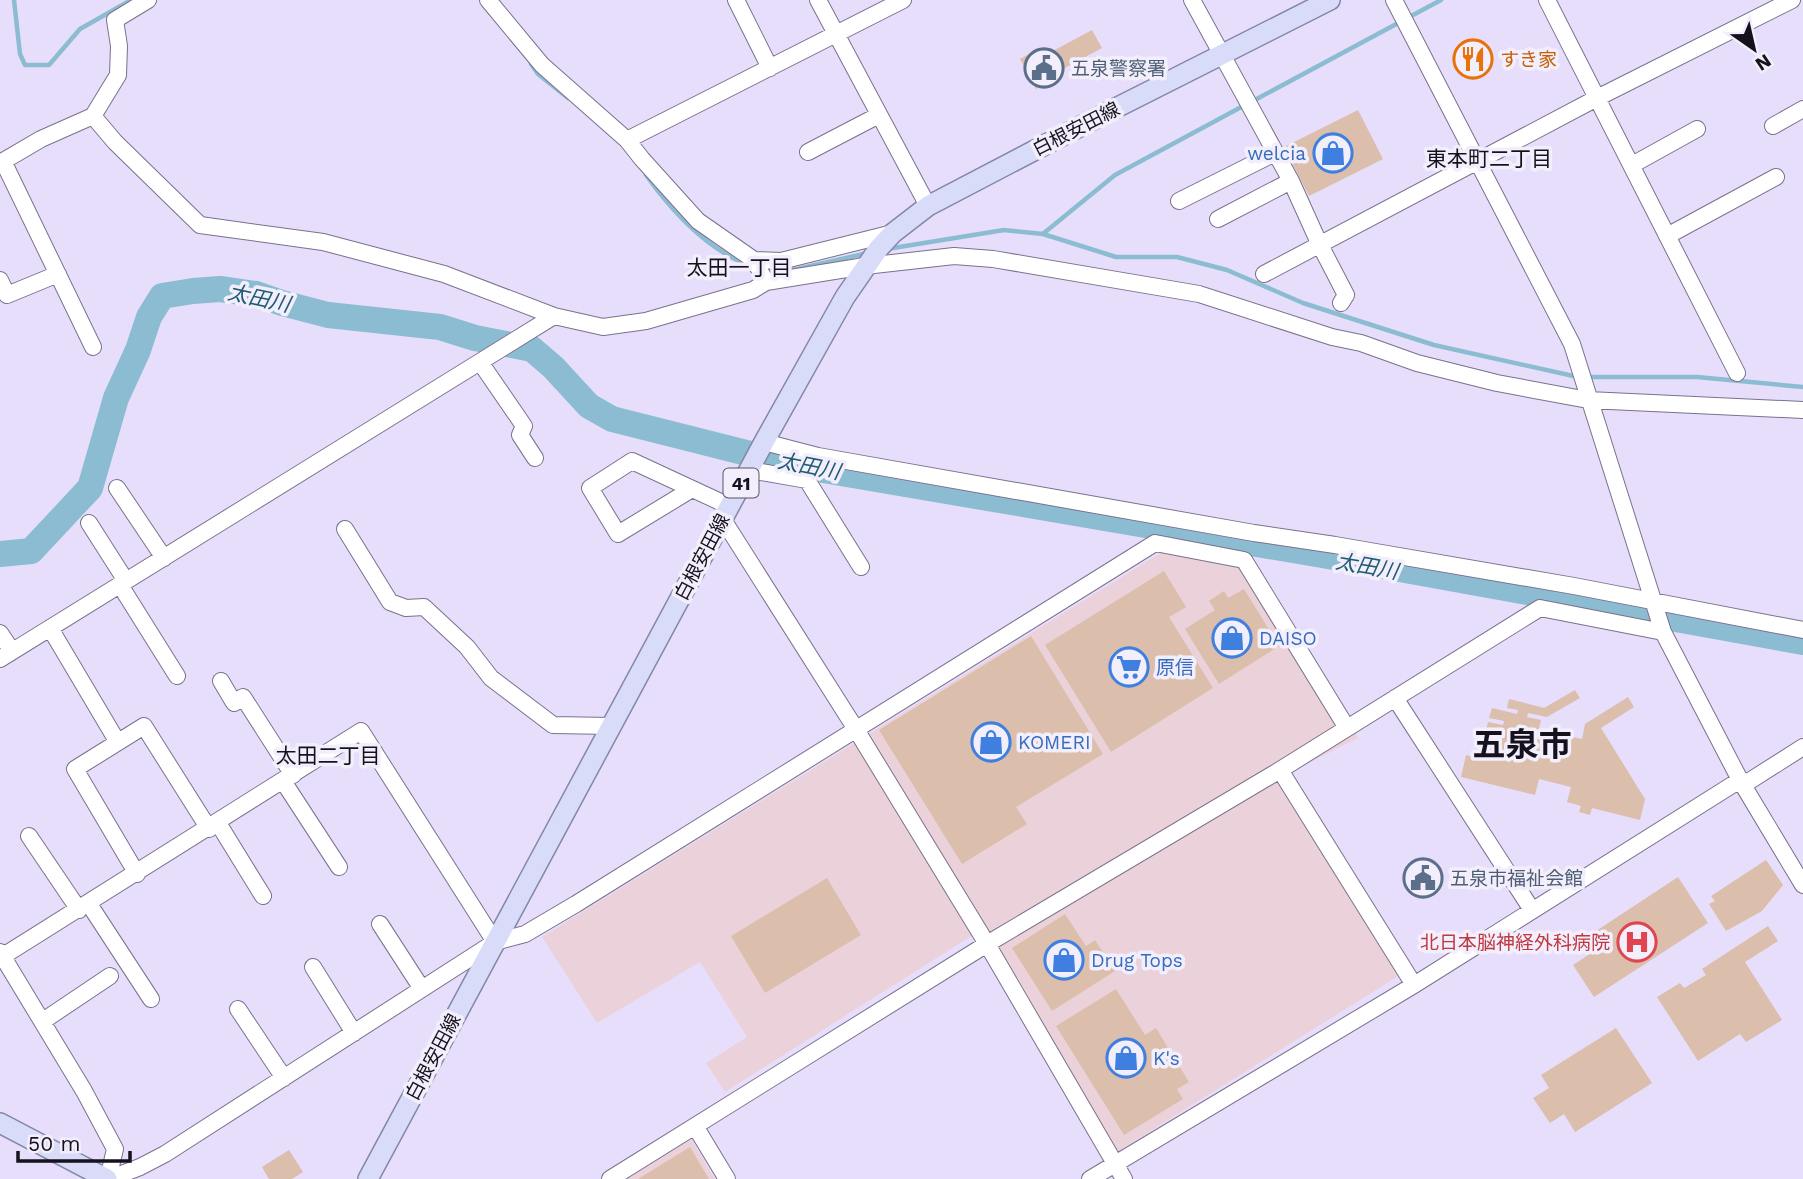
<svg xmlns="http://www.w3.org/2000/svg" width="1803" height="1179" font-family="'Work Sans','Noto Sans JP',sans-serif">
<rect width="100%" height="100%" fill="#e7defc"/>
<path fill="#ebd2da" d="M1165 550 1240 562 1358 738 1279 778 1400 975 1109 1157 973 935 725 1092 706 1063 747 1037 700 962 597 1023 542 937Z
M691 1139 715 1179H628Z"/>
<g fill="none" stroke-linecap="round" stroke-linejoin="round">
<path stroke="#8cbcd1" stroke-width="4.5" d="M14 0 20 54 25 65H49L80 29 131 0
M531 64 538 74 568 98
M1253 101 1441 0
M646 175C671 210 707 249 748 265
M1044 233 1115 175 1245 105
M887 249 1004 230 1043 234 1116 257H1177L1227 270 1303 303 1434 345 1578 377
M763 270 788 271 868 253
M1587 377H1697L1803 387"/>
<path stroke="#8cbcd1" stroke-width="26" d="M0 554 31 551 90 488 116 398 138 350 149 317 162 296 193 291 220 289 256 294 282 303 328 315 440 327 475 338 532 349 553 367 589 406 612 419 794 465 1322 555 1803 642"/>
</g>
<path fill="#dbbeab" d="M1092 30 1102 48 1048 77 1050 81 1036 89 1020 59 1034 51 1038 59Z
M1483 41 1493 61 1462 77 1452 57Z
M1358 110 1383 159 1309 196 1284 147Z
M1164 571 1186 607 1169 617 1213 688 1111 752 1045 645Z
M1244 589 1279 646 1219 684 1185 629 1215 610 1209 601 1224 591 1228 598Z
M1031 636 1103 754 1016 807 1027 824 962 864 879 730Z
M1575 690 1580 698 1547 717 1528 713 1527 717 1541 720 1539 729 1582 739 1585 724 1628 697 1634 707 1601 728 1645 799 1640 820 1592 808 1590 815 1579 812 1581 806 1567 802 1571 787 1539 779 1535 795 1461 777 1466 755 1479 759 1488 722 1503 725 1504 721 1489 718 1492 708 1517 714 1518 710 1507 708 1509 699 1544 708Z
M1766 860 1783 885 1762 911 1726 931 1709 904 1715 901 1711 896Z
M1678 877 1708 923 1594 997 1573 965 1599 948 1590 935Z
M827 878 861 935 765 993 731 936Z
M1065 914 1086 946 1095 940 1115 971 1052 1011 1012 948Z
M1768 926 1778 941 1745 962 1782 1020 1746 1042 1740 1034 1698 1061 1657 997 1680 983 1684 988 1706 975 1702 969Z
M1116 989 1145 1035 1156 1028 1189 1082 1177 1089 1183 1099 1124 1135 1056 1026Z
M1616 1028 1652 1083 1575 1132 1564 1114 1550 1123 1533 1098 1549 1088 1541 1075Z
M690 1147 709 1179H638Z
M289 1150 303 1172 292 1179H269L262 1167Z"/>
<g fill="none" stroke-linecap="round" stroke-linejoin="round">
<g stroke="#7a718c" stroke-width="18">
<path id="minor" d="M488 0 542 65 627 140 642 159 698 221 754 260 766 282
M736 0 770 68
M818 0 928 206
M1192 0 1291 181 1319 243 1346 295 1341 303
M1394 0 1572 344 1663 632 1740 780 1803 885
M1547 0 1737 373
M93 116 115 142 200 225 323 242 444 274 554 316 603 327 646 321 753 290 766 282 865 266 954 256 993 259 1199 294 1332 337 1361 343 1417 363 1497 383 1588 400 1803 410
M1773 126 1803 109
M627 140 903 0
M808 152 879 115
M3 161 93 347
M0 163 41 139 93 116 118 75 119 46 115 20 148 0
M1632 165 1697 129
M1179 201 1275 153
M1218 219 1291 181
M1667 236 1776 177
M754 260 781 261 893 233
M1264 274 1597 98 1792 0
M0 280 7 295 58 274
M480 362 524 426 520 435 535 458
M764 442 818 456 1254 533 1335 545 1574 586 1803 630
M749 470 807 480 861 567
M117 488 164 558
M692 489 618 534 590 488 632 461 729 506
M722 518 857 731 987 944 1124 1179
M89 523 126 581
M345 529 390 602 406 608 424 607 467 647 491 678 553 725 611 726
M120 585 177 676
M50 628 117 741
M0 633 12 651
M0 659 554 316
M221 681 234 703 243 697 293 775
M1395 698 1532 910
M1280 770 1414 985
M283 781 339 867
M218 823 263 896
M29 836 79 910
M137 874 75 769 144 726 209 829
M89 904 151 999
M380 924 422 989
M0 952 84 1091 115 1149 108 1179
M0 958 361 731 495 942
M313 967 354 1033
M238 1009 284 1078
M43 1021 110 976
M695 1126 727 1179
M109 1179 140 1167 165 1154 495 942 525 934 576 904 1155 543 1244 560 1347 728
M610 1179 987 944 1280 770 1540 608 1663 632
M1090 1179 1414 985 1740 780 1748 782 1803 747"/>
</g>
<g stroke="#8486a8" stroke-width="22">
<path id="major" d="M0 1123 107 1179
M368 1179 764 442 845 297 879 248 893 233 928 206 1104 114 1330 0"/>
</g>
<use href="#minor" stroke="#fff" stroke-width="16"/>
<use href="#major" stroke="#d9dcf8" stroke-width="19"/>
</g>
<defs>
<g id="restaurant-ring" transform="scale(2.0125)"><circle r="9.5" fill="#f2eefb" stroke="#e8710a" stroke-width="1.5"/><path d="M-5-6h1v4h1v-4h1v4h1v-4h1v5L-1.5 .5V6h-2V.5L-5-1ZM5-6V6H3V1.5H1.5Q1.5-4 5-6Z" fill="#e8710a"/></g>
<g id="civic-ring" transform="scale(2.0125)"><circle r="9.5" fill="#f2eefb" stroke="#5c6f8a" stroke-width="1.5"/><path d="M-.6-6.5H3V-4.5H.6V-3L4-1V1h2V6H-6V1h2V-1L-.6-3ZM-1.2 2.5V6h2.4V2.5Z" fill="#5c6f8a"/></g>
<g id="shop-ring" transform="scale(2.0125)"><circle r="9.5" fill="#f2eefb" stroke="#3f7fe0" stroke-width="1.5"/><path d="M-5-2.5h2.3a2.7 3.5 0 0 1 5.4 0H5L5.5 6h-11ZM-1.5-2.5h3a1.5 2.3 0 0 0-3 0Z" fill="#3f7fe0"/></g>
<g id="supermarket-ring" transform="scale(2.0125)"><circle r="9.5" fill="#f2eefb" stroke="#3f7fe0" stroke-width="1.5"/><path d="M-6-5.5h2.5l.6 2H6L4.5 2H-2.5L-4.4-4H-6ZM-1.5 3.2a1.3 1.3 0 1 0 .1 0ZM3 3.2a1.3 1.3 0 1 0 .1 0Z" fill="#3f7fe0"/></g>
<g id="hospital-ring" transform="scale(2.0125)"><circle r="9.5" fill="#f2eefb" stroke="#e0444e" stroke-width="1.5"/><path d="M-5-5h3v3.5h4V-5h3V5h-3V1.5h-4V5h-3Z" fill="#e0444e"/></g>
</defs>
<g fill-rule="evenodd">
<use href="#restaurant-ring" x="1473" y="59"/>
<use href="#civic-ring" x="1044" y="68"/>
<use href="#shop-ring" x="1333" y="153"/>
<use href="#shop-ring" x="1232" y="638"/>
<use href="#supermarket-ring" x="1129" y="667"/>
<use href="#shop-ring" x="991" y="742"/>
<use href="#civic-ring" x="1423" y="878"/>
<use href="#hospital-ring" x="1637" y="942"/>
<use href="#shop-ring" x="1064" y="960"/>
<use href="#shop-ring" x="1126" y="1058"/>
</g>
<g text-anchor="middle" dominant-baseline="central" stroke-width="7" stroke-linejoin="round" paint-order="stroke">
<rect fill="#f2eefb" stroke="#585460" stroke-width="2" x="723.5" y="468.5" width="35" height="29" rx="5"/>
<g font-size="18" font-weight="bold" fill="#16121d">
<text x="741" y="483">41</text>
</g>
<g font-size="19" fill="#c56008" stroke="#f2eefb" text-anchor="start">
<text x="1500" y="59">すき家</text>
</g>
<g font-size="19" fill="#4e5e75" stroke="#f2eefb" text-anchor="start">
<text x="1071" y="68">五泉警察署</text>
<text x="1450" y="878">五泉市福祉会館</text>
</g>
<g font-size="19" fill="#16121d" stroke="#f2eefb">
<text transform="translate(1076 129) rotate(-27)">白根安田線</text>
<text transform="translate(702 557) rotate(-62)">白根安田線</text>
<text transform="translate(433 1057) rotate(-62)">白根安田線</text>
</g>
<g font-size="19" fill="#366cbe" stroke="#f2eefb" text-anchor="start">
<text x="1306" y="153" text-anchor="end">welcia</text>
<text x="1259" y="638">DAISO</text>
<text x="1156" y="667">原信</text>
<text x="1018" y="742">KOMERI</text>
<text x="1091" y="960">Drug Tops</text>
<text x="1153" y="1058">K's</text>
</g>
<g font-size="19" fill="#be3a42" stroke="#f2eefb" text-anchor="end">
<text x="1610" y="942">北日本脳神経外科病院</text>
</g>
<g font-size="21" fill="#16121d" stroke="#f2eefb">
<text x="1489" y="158">東本町二丁目</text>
<text x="739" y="267">太田一丁目</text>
<text x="328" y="755">太田二丁目</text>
</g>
<g font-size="21" font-style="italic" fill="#1f5b72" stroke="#f2eefb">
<text transform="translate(259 298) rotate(12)">太田川</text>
<text transform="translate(809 466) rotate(11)">太田川</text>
<text transform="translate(1367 566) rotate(10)">太田川</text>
</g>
<g font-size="33" font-weight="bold" fill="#16121d" stroke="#f2eefb">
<text x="1522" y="744">五泉市</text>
</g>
</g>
<g transform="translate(1754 49) rotate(146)" stroke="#f2eefb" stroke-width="5" paint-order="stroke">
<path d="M0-5L12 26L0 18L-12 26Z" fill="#16121d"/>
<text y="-10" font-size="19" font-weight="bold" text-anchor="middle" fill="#16121d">N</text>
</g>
<path d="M18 1151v10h112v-10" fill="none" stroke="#16121d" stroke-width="3.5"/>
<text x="28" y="1151" font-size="21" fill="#16121d" stroke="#f2eefb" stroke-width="5" paint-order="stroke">50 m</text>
</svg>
